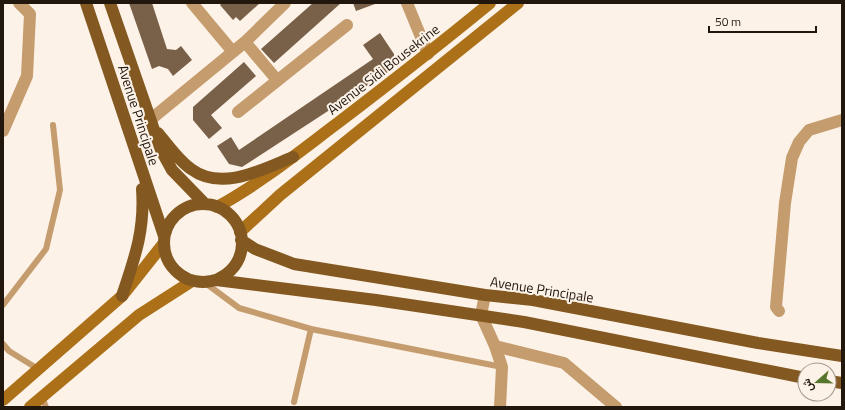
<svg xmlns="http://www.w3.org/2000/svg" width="845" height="410" font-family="'Titillium Web',Vazirmatn,sans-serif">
<rect width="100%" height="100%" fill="#fdf2e7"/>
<path fill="#796149" d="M129 3H152L167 49 176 50 181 46 192 60 173 76 168 69 159 66 152 69Z
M222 3H260L240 21 236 17 233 20 220 5Z
M313 3H341L274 63 261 49Z
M353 3H374L375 4 356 11Z
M380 33 394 54V68L242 167 229 164 217 146 231 137 239 150 373 59 363 45Z
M244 62 256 76 211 115 222 128 209 139 193 120V107Z"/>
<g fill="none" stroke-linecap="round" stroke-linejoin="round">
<path stroke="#c59c6d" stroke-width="6" d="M204 282 239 308 311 329 502 367
M3 305 46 249 60 190 53 125
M3 344 9 351 38 369
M42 397 46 407
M294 402 311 329"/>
<path stroke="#c59c6d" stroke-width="12" d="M192 3 233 52
M407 3 428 54
M245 42 277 80
M238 112 347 25
M150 120 245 42 285 3
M3 131 27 76 30 14 19 3
M485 295 481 315 495 346 564 363 616 407
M779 311 776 307 785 203 792 158 799 142 809 130 842 120
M495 346 502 367 500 407"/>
<path stroke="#ab7018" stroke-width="12" d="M217 207C261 183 299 152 339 122 390 83 440 44 490 3
M240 232 280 195 518 3
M3 400 122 296 164 243
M30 407 139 315 192 281"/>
<path stroke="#835921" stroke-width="12" d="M86 3 164 236
M110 3 161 150 172 170 205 204
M158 133C167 144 179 161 191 169 222 192 263 169 293 157
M164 243a39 39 0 1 1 78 0a39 39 0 1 1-78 0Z
M241 240 255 249 294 264 485 295 533 300 758 343 842 356
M216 280 376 300 524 322 805 378
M122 296C135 257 145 230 142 189
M829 381 842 383"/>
</g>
<g text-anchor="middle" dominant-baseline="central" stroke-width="4" stroke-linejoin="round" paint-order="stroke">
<g font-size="14" fill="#21170d" stroke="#fdf2e7">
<text transform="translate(383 69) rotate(-38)">Avenue Sidi Bousekrine</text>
<text transform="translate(139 115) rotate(72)">Avenue Principale</text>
<text transform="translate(542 289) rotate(9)">Avenue Principale</text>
</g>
</g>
<rect width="845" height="410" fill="none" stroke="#21170d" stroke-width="8"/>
<g transform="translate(817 382) rotate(250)"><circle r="19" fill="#fdf2e7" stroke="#a59a90"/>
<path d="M0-3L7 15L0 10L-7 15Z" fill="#56762d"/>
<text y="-6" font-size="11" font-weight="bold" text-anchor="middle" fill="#21170d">ش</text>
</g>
<path d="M709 26v6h107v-6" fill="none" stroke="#21170d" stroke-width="2"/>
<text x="715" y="26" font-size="12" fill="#21170d" stroke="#fdf2e7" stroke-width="3" paint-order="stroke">50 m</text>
</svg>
